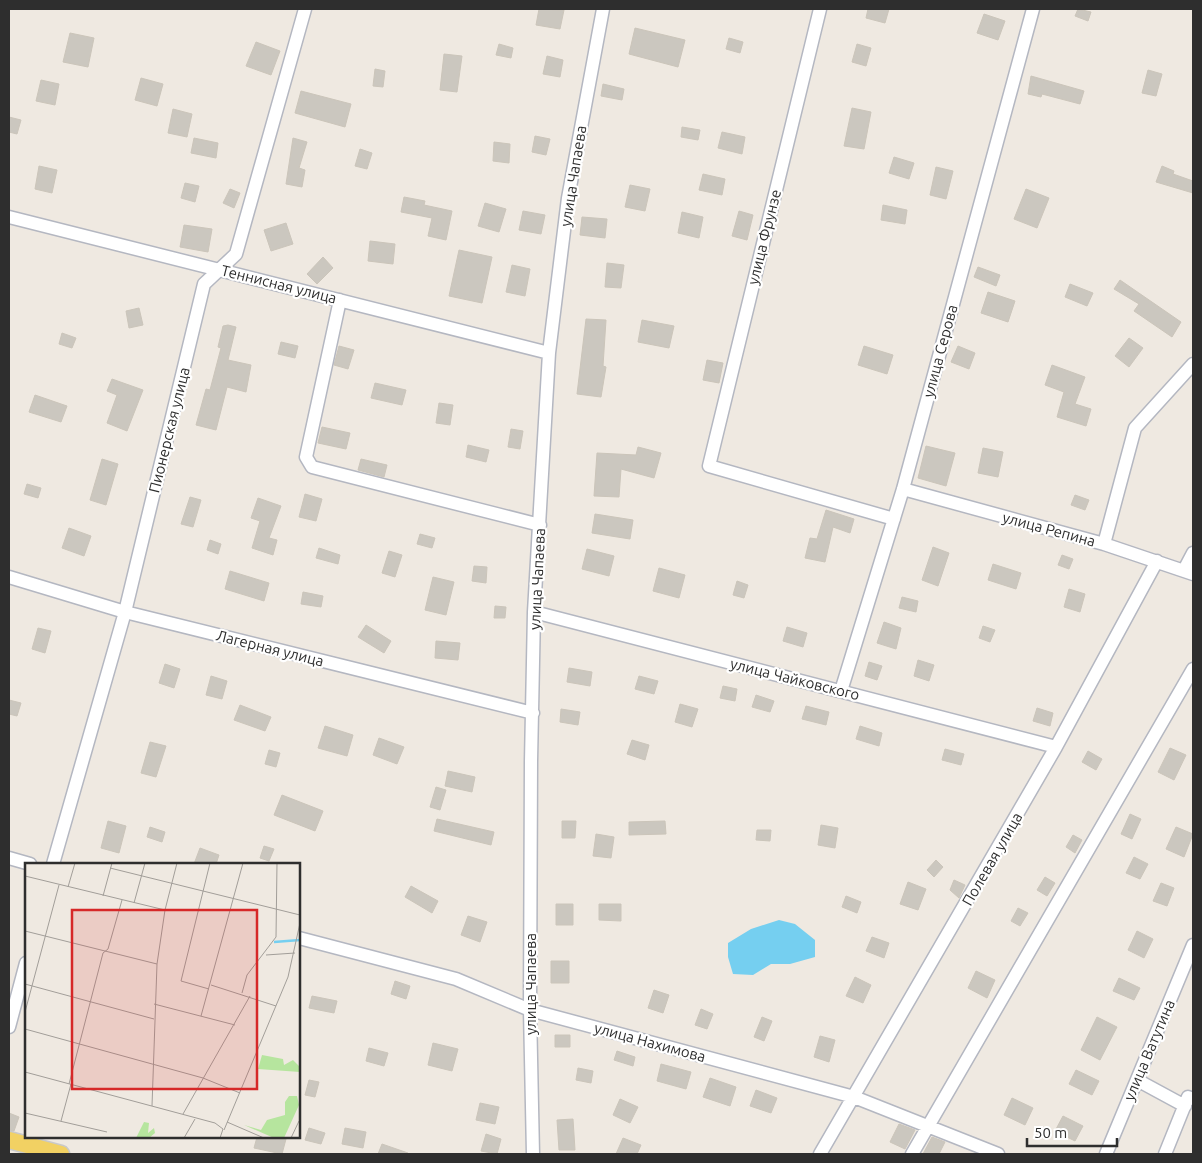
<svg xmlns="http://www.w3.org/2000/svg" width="1202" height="1163" font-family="Ubuntu,sans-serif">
<rect width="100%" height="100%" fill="#efe9e1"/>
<path fill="#75cff0" d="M779 920 795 924 815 940V957L790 964H771L753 975 733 974 728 957V943L751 929Z"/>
<path fill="#cbc7bf" stroke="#cbc5ba" d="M539 9 564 10 560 29 536 25Z
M868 9H889L885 23 866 18Z
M1078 9 1091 12 1088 21 1075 16Z
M984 14 1005 21 998 40 977 33Z
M635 28 685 40 678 67 629 54Z
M70 33 94 38 88 67 63 62Z
M729 38 743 42 740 53 726 49Z
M256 42 280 51 271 75 246 66Z
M499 44 513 48 511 58 496 55Z
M857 44 871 48 866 66 852 62Z
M444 54 462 56 457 92 440 90Z
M547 56 563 60 560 77 543 74Z
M375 69 385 71 383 87 373 86Z
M1148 70 1162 74 1156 96 1142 93Z
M1031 76 1084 91 1080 104 1042 94 1041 97 1028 94Z
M141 78 163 84 157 106 135 100Z
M41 80 59 84 55 105 36 101Z
M603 84 624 89 622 100 601 96Z
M301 91 351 104 345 127 295 113Z
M852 108 871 112 864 149 844 146Z
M173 109 192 114 187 137 168 133Z
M9 117 21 120 17 134 9 132Z
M682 127 700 130 698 140 681 137Z
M722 132 745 137 742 154 718 148Z
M535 136 550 139 546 155 532 152Z
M194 138 218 143 216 158 191 153Z
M293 138 307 142 299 168 305 170 302 187 286 184Z
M494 142 510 144 509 163 493 161Z
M360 149 372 153 367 169 355 166Z
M894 157 914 163 909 179 889 173Z
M39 166 57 170 52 193 35 189Z
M1162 166 1174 171 1173 174 1193 181V193L1156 182Z
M936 167 953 171 946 199 930 195Z
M703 174 725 179 722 195 699 190Z
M185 183 199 186 195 202 181 198Z
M630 185 650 189 645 211 625 207Z
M230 189 240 193 234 208 223 203Z
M1026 189 1049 198 1037 228 1014 219Z
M404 197 425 201 424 205 452 211 446 240 428 236 432 218 401 212Z
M485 203 506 209 499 232 478 226Z
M883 205 907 210 905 224 881 220Z
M523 211 545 215 541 234 519 230Z
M739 211 753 215 747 240 732 236Z
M682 212 703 217 699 238 678 233Z
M582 217 607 219 605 238 580 235Z
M286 223 293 244 271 251 264 230Z
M184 225 212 229 208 252 180 247Z
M370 241 395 244 393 264 368 261Z
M459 250 492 257 482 303 449 296Z
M323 257 333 268 317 284 307 274Z
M607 263 624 265 621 288 605 287Z
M512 265 530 269 525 296 506 292Z
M978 267 1000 275 996 286 974 277Z
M1120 280 1181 322 1172 337 1134 311 1139 304 1114 289Z
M1070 284 1093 293 1087 306 1065 297Z
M988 292 1015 301 1008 322 981 313Z
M139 308 143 325 129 328 126 311Z
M586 319 606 320 603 366 606 367 601 397 577 394Z
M642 320 674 326 669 348 638 342Z
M228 325 236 327 228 360 251 365 246 392 227 387 216 430 196 425 206 389 210 390 221 348 218 347 223 326Z
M62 333 76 338 72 348 59 344Z
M1129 338 1143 348 1129 367 1115 356Z
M281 342 298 346 295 358 278 354Z
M339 346 354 350 348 369 334 365Z
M864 346 893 355 887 374 858 365Z
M958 346 975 353 969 369 951 362Z
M707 360 723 363 719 383 703 380Z
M1052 365 1085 377 1075 404 1091 409 1086 426 1057 417 1064 392 1045 385Z
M112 379 143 390 127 431 107 423 117 395 107 391Z
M375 383 406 390 402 405 371 398Z
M35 395 67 406 61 422 29 412Z
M439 403 453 405 450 425 436 423Z
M322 427 350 433 346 449 318 443Z
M511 429 523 431 520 449 508 447Z
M468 445 489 450 486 462 466 457Z
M926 446 955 453 946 486 918 478Z
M638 447 661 453 654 478 621 469 619 497 594 496 597 453 636 455Z
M983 448 1003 452 998 477 978 473Z
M102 459 118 464 106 505 90 500Z
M361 459 387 465 384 477 358 470Z
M27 484 41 488 38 498 24 494Z
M305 494 322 499 316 521 299 517Z
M1075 495 1089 500 1085 510 1071 505Z
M190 497 201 500 193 527 181 524Z
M258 498 281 506 269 538 277 540 273 555 252 548 260 521 251 518Z
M826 510 854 519 850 533 833 527 825 562 805 558 810 538 817 539Z
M595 514 633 520 630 539 592 533Z
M69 528 91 536 84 556 62 548Z
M420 534 435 538 432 548 417 544Z
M210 540 221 544 218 554 207 550Z
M933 547 949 553 938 586 922 580Z
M319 548 340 555 338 564 316 558Z
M587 549 614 556 609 576 582 569Z
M389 551 402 555 395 577 382 573Z
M1062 555 1073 559 1069 569 1058 565Z
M993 564 1021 573 1016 589 988 580Z
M474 566 487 567 486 583 472 581Z
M659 568 685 575 679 598 653 591Z
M230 571 269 583 264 601 225 589Z
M433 577 454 582 446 615 425 610Z
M737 581 748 585 744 598 733 595Z
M1069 589 1085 594 1080 612 1064 607Z
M303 592 323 596 321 607 301 604Z
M902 597 918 601 916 612 899 608Z
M495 606 506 607 505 618H494Z
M884 622 901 628 896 649 877 643Z
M366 625 391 641 384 653 358 637Z
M983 626 995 630 990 642 979 638Z
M787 627 807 633 803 647 783 641Z
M38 628 51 631 45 653 32 649Z
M436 641 460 643 458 660 435 658Z
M918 660 934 665 929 681 914 676Z
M869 662 882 666 877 680 865 676Z
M165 664 180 669 174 688 159 683Z
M569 668 592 672 590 686 567 682Z
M211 676 227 681 222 699 206 695Z
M639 676 658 681 654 694 635 689Z
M723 686 737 689 735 701 720 698Z
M756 695 774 701 770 712 752 707Z
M9 700 21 703 17 716 9 714Z
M680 704 698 709 692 727 675 722Z
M240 705 271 717 265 731 234 720Z
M806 706 829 712 826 725 802 719Z
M1037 708 1053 713 1050 726 1033 721Z
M561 709 580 712 578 725 560 722Z
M325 726 353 735 347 756 318 748Z
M860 726 882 733 879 746 856 739Z
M379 738 404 747 397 764 373 755Z
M632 740 649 745 645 760 627 754Z
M150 742 166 746 156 777 141 773Z
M1170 748 1186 755 1174 780 1158 772Z
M945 749 964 754 961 765 942 760Z
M269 750 280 753 276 767 265 764Z
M1088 751 1102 759 1096 770 1082 762Z
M448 771 475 777 472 792 445 786Z
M436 787 446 790 440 810 430 807Z
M282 795 323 811 315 831 274 815Z
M1130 814 1141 819 1132 839 1121 834Z
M437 819 494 832 491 845 434 831Z
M108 821 126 826 119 853 101 848Z
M562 821H576L575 838H562Z
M665 821 666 834 629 835V822Z
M821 825 838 828 835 848 818 845Z
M150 827 165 832 162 842 147 837Z
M1176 827 1193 834 1184 857 1166 849Z
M757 830H771L770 841 756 840Z
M596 834 614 837 611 858 593 856Z
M1073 835 1082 840 1075 853 1066 847Z
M264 846 274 849 269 861 260 858Z
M200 848 219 855 216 864H194Z
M1134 857 1148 864 1140 879 1126 873Z
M936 860 943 867 934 877 927 870Z
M1045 877 1055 883 1047 896 1037 890Z
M954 880 965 885 959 898 950 890Z
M908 882 926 889 918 910 900 904Z
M1161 883 1174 888 1167 906 1153 901Z
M411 886 438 901 432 913 405 897Z
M846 896 861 902 857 913 842 907Z
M556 904H573V925H556Z
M599 904H621V921L599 920Z
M1018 908 1028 913 1020 926 1011 921Z
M468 916 487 922 480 942 461 935Z
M1137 931 1153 939 1144 958 1128 950Z
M872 937 889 943 884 958 866 951Z
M551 961H569V983H551Z
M976 971 995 980 987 998 968 988Z
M855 977 871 985 863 1003 846 996Z
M1119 978 1140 988 1134 1000 1113 991Z
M395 981 410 986 406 999 391 994Z
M654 990 669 995 663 1013 648 1008Z
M312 996 337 1001 334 1013 309 1008Z
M701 1009 713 1014 707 1029 695 1025Z
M762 1017 772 1021 764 1041 754 1037Z
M1097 1017 1117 1027 1100 1060 1081 1050Z
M555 1035H570V1047H555Z
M820 1036 835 1040 829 1062 814 1057Z
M433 1043 458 1049 452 1071 428 1065Z
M369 1048 388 1053 384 1066 366 1061Z
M617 1051 635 1057 633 1066 614 1060Z
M661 1064 691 1072 686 1089 657 1081Z
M578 1068 593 1071 591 1083 576 1080Z
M1076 1070 1099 1081 1092 1095 1069 1084Z
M710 1078 736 1087 730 1106 703 1097Z
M309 1080 319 1082 315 1097 305 1095Z
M756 1090 777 1098 771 1113 750 1106Z
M1012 1098 1033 1108 1025 1125 1004 1115Z
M620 1099 638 1107 630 1123 613 1115Z
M480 1103 499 1107 495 1124 476 1120Z
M9 1113 19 1117 14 1131 9 1130Z
M1063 1116 1083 1126 1075 1141 1055 1131Z
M573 1119 575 1150H559L557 1120Z
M899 1124 915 1130 905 1149 890 1142Z
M309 1128 325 1133 321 1144 305 1140Z
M345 1128 366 1132 363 1148 342 1144Z
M486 1134 501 1139 497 1154 481 1151Z
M257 1137 286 1139 282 1154 254 1148Z
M932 1137 945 1142 939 1154H923Z
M623 1138 641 1145 637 1154H616Z
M382 1144 408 1153V1154H378Z"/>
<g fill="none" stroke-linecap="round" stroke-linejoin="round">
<g stroke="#b4b7c1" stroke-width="15">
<path id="minor" d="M820 9 709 466 894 519
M9 217 549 353
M340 300 306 457 312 467 540 525
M903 489 1104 544 1193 574
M1104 544 1135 428 1193 364
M1184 570 1193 553
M9 577 125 612 533 713
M534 612 1056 747
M841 691 903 489 1033 9
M9 858 30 864
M53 864 125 612 204 284 236 254 305 9
M299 938 456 979 530 1010 854 1097 998 1154
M9 1027 26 963
M1137 1080 1185 1106
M533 1154 530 1010 531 761 534 612 549 353 568 198 603 9
M820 1154 1056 747 1157 561
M912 1154 1193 669
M1106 1154 1193 945
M1165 1154 1188 1097 1193 1099"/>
</g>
<g stroke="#c9c9c9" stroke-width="19">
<path id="major" d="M9 1140 61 1154"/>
</g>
<use href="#minor" stroke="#fff" stroke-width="12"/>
<use href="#major" stroke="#f2d163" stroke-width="16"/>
</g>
<g text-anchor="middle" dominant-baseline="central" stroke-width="4.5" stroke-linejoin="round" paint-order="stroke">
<g font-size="15" fill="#2e2e2e" stroke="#fff">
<text transform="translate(573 176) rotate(-81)">улица Чапаева</text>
<text transform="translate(764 237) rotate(-76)">улица Фрунзе</text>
<text transform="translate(279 284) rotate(14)">Теннисная улица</text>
<text transform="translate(940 351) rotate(-75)">улица Серова</text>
<text transform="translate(169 430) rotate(-76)">Пионерская улица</text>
<text transform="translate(1049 529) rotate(15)">улица Репина</text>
<text transform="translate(537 579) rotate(-87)">улица Чапаева</text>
<text transform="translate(270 648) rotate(14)">Лагерная улица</text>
<text transform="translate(795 679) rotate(14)">улица Чайковского</text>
<text transform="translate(992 859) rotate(-60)">Полевая улица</text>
<text transform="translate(530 984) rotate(-90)">улица Чапаева</text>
<text transform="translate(650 1042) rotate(15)">улица Нахимова</text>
<text transform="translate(1149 1050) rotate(-67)">улица Ватутина</text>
</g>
</g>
<g transform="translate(25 863)">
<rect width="275" height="275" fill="#efe9e1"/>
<path d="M237 192 258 196 259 202 268 197 275 204V209L233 206ZM264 233H272L274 242 259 275H249L219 262 236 267 242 257 260 252V239ZM119 259 124 260 123 270 129 265 130 270 124 275H111Z" fill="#b6e59e"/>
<path fill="none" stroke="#75cff0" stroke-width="2.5" d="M249 79 275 77"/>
<path fill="none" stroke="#a29e99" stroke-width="1" d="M85 5 275 52M0 13 140 47M43 24 50 0M78 33 87 0M109 40 120 0M0 68 132 101M241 92 270 90M0 121 129 156M186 122 251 143M184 126 156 118 185 0M217 130 222 112 251 74 252 0M129 141 210 162M0 149 34 22M176 153 218 0M0 166 178 215 215 230M0 209 190 260 198 266 195 275M44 221 78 90 83 86 97 37M127 243 132 101 140 47 152 0M0 250 82 269M158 251 225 133M36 258 46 221M202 259 239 275M199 267 263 114 275 60M159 275 170 256M266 275 274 258"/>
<path fill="#d62828" fill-opacity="0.15" stroke="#d62828" stroke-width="2.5" d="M47 47H232V226H47Z"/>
<rect width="275" height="275" fill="none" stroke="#2e2e2e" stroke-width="2.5"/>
</g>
<rect width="1202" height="1163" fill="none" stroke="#2e2e2e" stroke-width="20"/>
<path d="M1027 1138v8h90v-8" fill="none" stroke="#2e2e2e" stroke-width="2.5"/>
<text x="1034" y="1138" font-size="15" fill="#2e2e2e" stroke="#ffffff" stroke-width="4" paint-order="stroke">50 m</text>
</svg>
